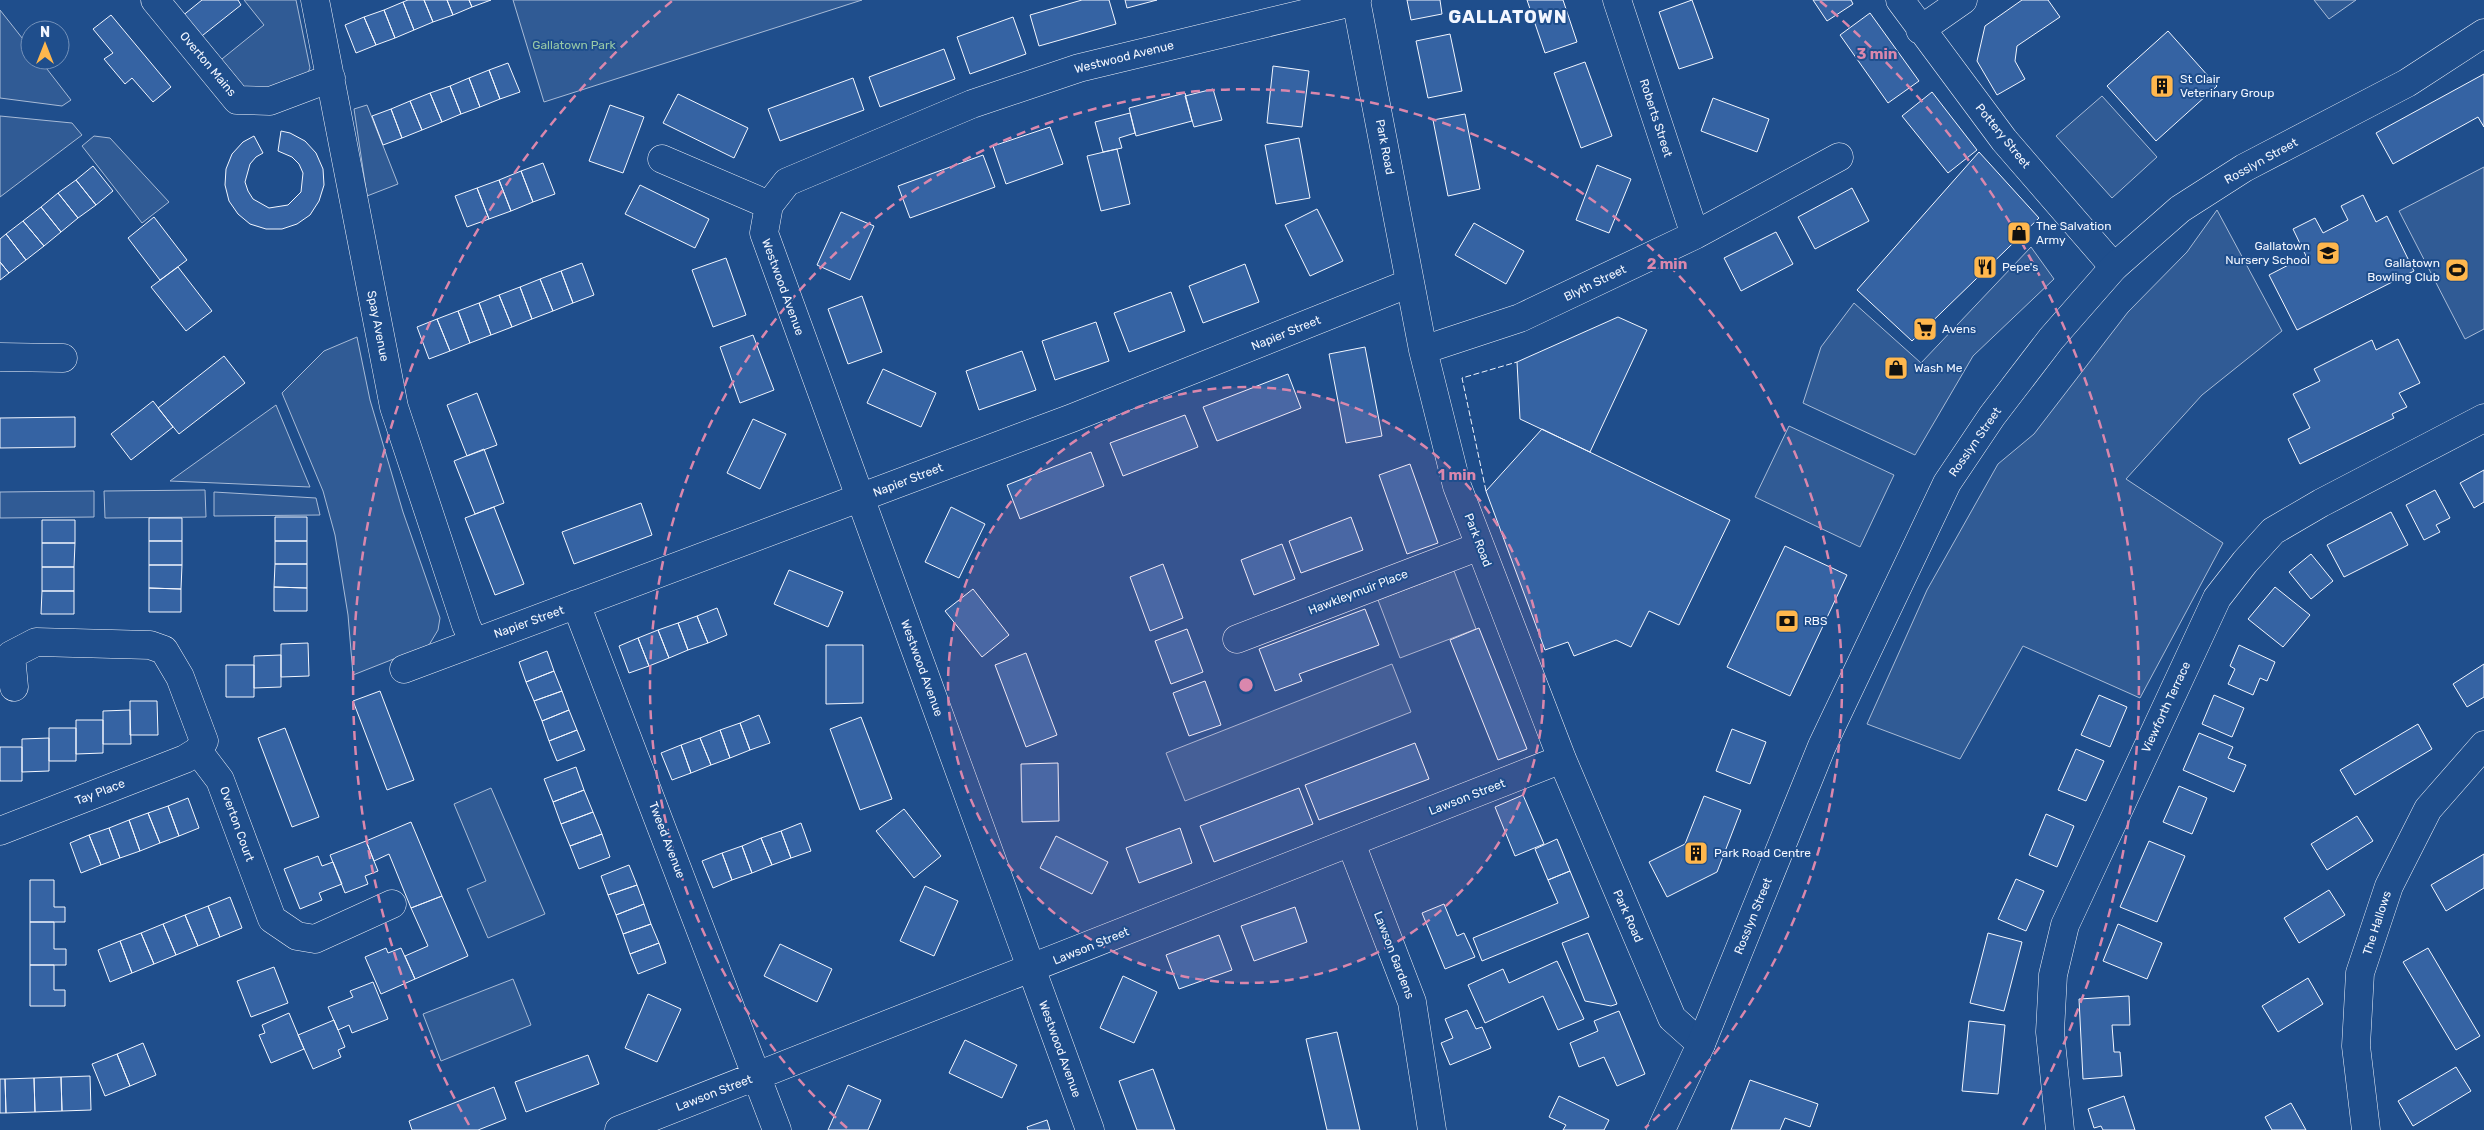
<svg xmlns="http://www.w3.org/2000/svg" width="2484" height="1130" font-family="Rubik,sans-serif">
<rect width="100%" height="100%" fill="#1f4e8c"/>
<path fill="#305b95" stroke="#a8bbd7" d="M244 0H296L310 68 306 77 297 83 244 91 217 63 264 25Z
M513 0H862L544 102Z
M2314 0H2356L2329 19Z
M0 10 30 48V60H40L71 100 62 106 0 98Z
M2102 96 2157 157 2112 198 2056 136Z
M367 105 398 184 367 196 354 109Z
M0 116 72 123 82 135 0 197Z
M94 136 110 138 169 202 142 223 82 146Z
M2484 167V329L2465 339 2399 211Z
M2217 210 2282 331 2202 395 2126 479 2223 543 2140 698 2023 646 1960 759 1867 724 1927 590 1998 464 2034 434 2128 312 2187 252Z
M2031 247 2054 279 1973 356 1915 455 1803 403 1821 347 1854 303 1921 363Z
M357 337 370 400 403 512 440 618 438 630 429 645 353 675 348 615 335 535 323 491 282 393 324 351Z
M276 405 310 487 170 481Z
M1789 426 1894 475 1860 547 1755 497Z
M205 490 206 517 105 518 104 491Z
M94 491V517L0 518V492Z
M214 492 316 498 320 515 214 516Z
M1454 571 1476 629 1400 658 1378 600Z
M1392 664 1411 712 1185 801 1166 753Z
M491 788 545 914 488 938 467 889 486 881 454 804Z
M513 979 531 1025 441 1061 423 1014Z"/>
<path fill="#3563a3" stroke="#f2f6ff" d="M202 0H238L241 5 198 39 181 17Z
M408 0H424L433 22 414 30 403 2Z
M424 0H447L453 15 433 22Z
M447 0H469L472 7 453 15Z
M469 0H491L472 7Z
M1082 0H1109L1116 24 1039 46 1030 15Z
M1125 0H1157L1127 8Z
M1407 0H1440L1442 14 1411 20Z
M1527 0H1563L1577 42 1545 53Z
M1692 0 1713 58 1679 69 1659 12Z
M1813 0H1851L1853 4 1827 21Z
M2022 0H2048L2060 17 2017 46 2015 61 2025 79 1997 95 1977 61 1985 26Z
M403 2 414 30 395 38 384 10Z
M384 10 395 38 376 45 364 17Z
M1870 13 1919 81 1888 103 1840 35Z
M111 15 171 87 153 102 132 78 125 84 104 59 113 53 93 29Z
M364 17 376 45 356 53 345 25Z
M1013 17 1026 54 970 74 957 37Z
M2168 31 2217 86 2156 141 2107 86Z
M1450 34 1462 91 1428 98 1416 41Z
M944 49 955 79 880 107 869 77Z
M1585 62 1612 136 1581 148 1554 73Z
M508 63 520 92 500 99 489 70Z
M1273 66 1309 71 1302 127 1267 123Z
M489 70 500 99 480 107 469 78Z
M2484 74V127L2478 117 2393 164 2376 133Z
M469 78 480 107 461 114 450 86Z
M853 78 864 110 780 141 768 109Z
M450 86 461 114 442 122 430 93Z
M1213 89 1222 120 1194 127 1185 96Z
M1932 92 1977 150 1948 173 1902 116Z
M430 93 442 122 422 130 410 101Z
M1185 93 1192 121 1136 136 1129 108Z
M678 94 748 128 734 158 663 123Z
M1713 98 1769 119 1757 152 1701 131Z
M410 101 422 130 402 138 391 109Z
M610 105 644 117 623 173 589 161Z
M391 109 402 138 383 145 372 116Z
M1130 113 1135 133 1119 138 1122 148 1103 152 1095 122Z
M1465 114 1480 189 1448 196 1433 120Z
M1050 127 1063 164 1006 184 993 146Z
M281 131 290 133 305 141 316 153 323 169 324 185 319 201 310 215 297 224 282 229H266L250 224 238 214 229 201 225 185 226 169 232 154 243 142 254 136 263 153 256 157 250 164 245 182 248 191 253 199 269 208 288 205 301 192 303 173 299 164 292 157 278 151Z
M1299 138 1310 198 1276 204 1265 145Z
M1117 149 1130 204 1101 211 1087 156Z
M1979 152 2039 218 1912 341 1857 290Z
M983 155 995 187 910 218 898 186Z
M543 163 555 194 533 202 521 171Z
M1597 165 1631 179 1609 233 1576 220Z
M93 166 113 191 96 205 76 180Z
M521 171 533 202 511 211 499 180Z
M76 180 96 205 78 218 58 193Z
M499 180 511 211 489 219 477 188Z
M640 185 709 219 695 248 625 214Z
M477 188 489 219 467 227 455 196Z
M1852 188 1869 221 1815 249 1798 217Z
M58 193 78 218 61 232 41 207Z
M2363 195 2376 222 2387 216 2414 271 2297 330 2269 275 2306 256 2293 229 2315 218 2323 233 2348 220 2341 206Z
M41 207 61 232 44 246 23 221Z
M1317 209 1343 261 1310 276 1285 225Z
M841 212 874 226 850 280 817 265Z
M154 217 187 260 160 280 128 238Z
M23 221 44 246 26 260 6 234Z
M1474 223 1524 251 1506 284 1455 255Z
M1776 232 1793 264 1741 291 1724 258Z
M6 234 26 260 9 273 0 262V239Z
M726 258 746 315 713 327 692 270Z
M0 262 9 273 0 280Z
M582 263 594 295 573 303 561 271Z
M1245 264 1259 302 1203 323 1189 286Z
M178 267 212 311 186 331 151 287Z
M561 271 573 303 553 311 540 279Z
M540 279 553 311 532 319 520 287Z
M520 287 532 319 512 327 499 295Z
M1171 292 1185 331 1129 352 1114 313Z
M499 295 512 327 491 335 479 303Z
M862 296 882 352 848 364 828 309Z
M479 303 491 335 470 343 458 311Z
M458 311 470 343 450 351 437 319Z
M1618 317 1647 330 1590 452 1520 419 1517 362Z
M437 319 450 351 429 359 417 327Z
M1096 322 1109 361 1055 380 1042 341Z
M753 335 774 390 740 403 720 347Z
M2398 339 2420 383 2399 393 2407 407 2392 414 2394 418 2300 464 2288 439 2310 428 2293 394 2320 381 2314 369 2372 340 2376 350Z
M1365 347 1382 436 1346 443 1329 354Z
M1022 351 1036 390 979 410 966 371Z
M224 356 245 383 179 434 158 408Z
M883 369 936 393 921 427 867 403Z
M1288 374 1301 408 1217 441 1203 407Z
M477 393 497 445 467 456 447 405Z
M153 401 173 427 131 460 111 434Z
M1185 415 1198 447 1123 476 1110 443Z
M75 417V447L0 448V418Z
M753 419 786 434 760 489 727 473Z
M1542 429 1730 520 1679 625 1649 611 1631 647 1616 640 1574 656 1568 642 1545 650 1486 491Z
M484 449 504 503 475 514 454 461Z
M1091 452 1104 486 1020 519 1007 485Z
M1410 464 1438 543 1407 554 1379 475Z
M2484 470V502L2474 508 2460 483Z
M2435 490 2450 518 2436 525 2440 532 2424 540 2406 505Z
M641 503 652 535 574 564 562 532Z
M494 507 524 584 495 595 465 518Z
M951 507 985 524 959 578 925 562Z
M2391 512 2408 545 2344 577 2327 545Z
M275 517H307V541H275Z
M1351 517 1363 550 1301 573 1289 541Z
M149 518H182V541H149Z
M42 520H75V543H42Z
M149 541H182V565H149Z
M275 541H307V564H275Z
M42 543H75L74 567H42Z
M1282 544 1295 579 1254 595 1241 560Z
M1785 546 1847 575 1790 696 1727 667Z
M2311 554 2333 581 2311 599 2289 572Z
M275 564H307V588L274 587Z
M1163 564 1183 618 1150 631 1130 577Z
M149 565H182L181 589 149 588Z
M42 567H74V591H42Z
M789 570 843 592 828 627 774 604Z
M274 587 307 588V611H274Z
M2275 587 2310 615 2283 647 2248 619Z
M149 588 181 589V612H149Z
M973 589 1009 635 982 657 945 611Z
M42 591H74V614H41Z
M717 608 727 635 708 643 697 616Z
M1365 609 1379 645 1299 674 1302 681 1275 691 1259 649Z
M697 616 708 643 688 650 678 623Z
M678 623 688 650 669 658 658 630Z
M1479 628 1527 749 1498 760 1450 640Z
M1187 629 1203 672 1171 684 1155 641Z
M658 630 669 658 649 666 638 638Z
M638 638 649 666 629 673 619 646Z
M308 643 309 676 281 677V644Z
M826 645H863V703L826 704Z
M2239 645 2275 662 2267 681 2260 678 2253 695 2228 684 2235 669 2230 666Z
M547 651 554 671 526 682 519 662Z
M1026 653 1057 735 1026 747 995 665Z
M281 655V687L254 688V656Z
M2484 664V697L2467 707 2453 684Z
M226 665H254V697H226Z
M554 671 562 691 534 701 526 682Z
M1205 681 1221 725 1189 736 1173 693Z
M380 691 414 780 387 790 353 701Z
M562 691 569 710 542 721 534 701Z
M2099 695 2127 707 2110 747 2081 735Z
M2214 695 2244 708 2232 737 2202 724Z
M130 701H157L158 735H130Z
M130 710 131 744H103V711Z
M569 710 577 730 549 741 542 721Z
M759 715 770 743 750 750 740 723Z
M861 717 892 799 860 810 830 729Z
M76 720H103V753L76 754Z
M740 723 750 750 730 758 720 730Z
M2418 724 2432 749 2355 795 2340 770Z
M49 728H76V761H49Z
M285 728 319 817 292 827 258 738Z
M1732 729 1766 742 1750 784 1716 771Z
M577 730 585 750 557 761 549 741Z
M720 730 730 758 711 765 700 738Z
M2199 733 2233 747 2228 758 2246 765 2234 792 2183 770Z
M49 738V771L22 772V739Z
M700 738 711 765 691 773 681 745Z
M1415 743 1429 779 1319 820 1305 785Z
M681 745 691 773 672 780 661 753Z
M0 747H22V781H0Z
M2076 749 2104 761 2086 801 2058 790Z
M1058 763 1059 821 1022 822 1021 764Z
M576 767 584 790 553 802 544 779Z
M2179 786 2207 798 2192 834 2163 822Z
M1299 788 1313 824 1214 862 1200 826Z
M584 790 593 812 561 824 553 802Z
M1523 795 1544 844 1515 856 1495 807Z
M1704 796 1741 810 1717 872 1667 897 1649 862 1685 844Z
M188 798 199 828 179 836 168 806Z
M168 806 179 836 160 843 148 813Z
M904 809 941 856 914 878 876 831Z
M593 812 602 834 570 846 561 824Z
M148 813 160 843 140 851 129 820Z
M2046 814 2074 826 2057 867 2029 855Z
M2357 816 2373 841 2327 870 2311 844Z
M129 820 140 851 120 858 109 828Z
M411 822 442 896 411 908 389 854 374 861 366 841Z
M801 823 811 851 791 858 781 831Z
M109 828 120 858 101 865 89 835Z
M1180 828 1192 863 1139 883 1126 848Z
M781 831 791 858 772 865 761 838Z
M602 834 610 857 579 869 570 846Z
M89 835 101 865 81 873 70 843Z
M1056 836 1108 862 1092 894 1040 868Z
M761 838 772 865 752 873 742 846Z
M1557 839 1570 871 1548 880 1535 849Z
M366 841 378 871 365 876 368 884 345 893 330 855Z
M2149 841 2185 856 2157 922 2120 907Z
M742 846 752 873 732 880 722 853Z
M722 853 732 880 713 888 702 861Z
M2484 854V888L2446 911 2431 885Z
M318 856 322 866 333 862 342 884 319 893 322 900 300 909 284 869Z
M629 865 637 885 608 895 601 876Z
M1570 871 1589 917 1482 961 1473 938 1558 903 1548 880Z
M2016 879 2044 891 2026 931 1998 919Z
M30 880H54V907H65V922H30Z
M637 885 644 904 616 915 608 895Z
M925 886 958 901 934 956 900 941Z
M2329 890 2345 915 2299 943 2284 918Z
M442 896 468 956 415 979 405 956 428 946 411 908Z
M230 897 242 928 220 937 208 906Z
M644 904 651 924 623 934 616 915Z
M1444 904 1457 936 1464 933 1475 957 1445 969 1422 913Z
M208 906 220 937 198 946 185 915Z
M1295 907 1307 942 1254 961 1241 926Z
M185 915 198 946 176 955 163 924Z
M30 922H54V949H66V965H30Z
M163 924 176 955 154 964 141 933Z
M651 924 659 943 630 954 623 934Z
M2118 924 2162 943 2147 979 2103 961Z
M141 933 154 964 132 973 120 941Z
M1588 933 1617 1004 1611 1006 1585 1001 1562 943Z
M1988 933 2022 942 2004 1011 1970 1003Z
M1219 935 1232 970 1179 989 1166 955Z
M120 941 132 973 110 982 98 950Z
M659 943 666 963 638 974 630 954Z
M780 944 832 969 817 1002 764 976Z
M386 948 388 953 401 948 415 979 381 994 365 957Z
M2428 948 2480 1036 2456 1050 2403 962Z
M1557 961 1584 1019 1558 1030 1543 996 1485 1023 1468 985 1503 969 1509 983Z
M30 965H54V990H65V1006H30Z
M274 967 288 1003 251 1017 237 981Z
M1123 976 1157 992 1134 1043 1100 1028Z
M2308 978 2323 1004 2278 1032 2262 1006Z
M373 982 388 1019 352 1033 349 1025 338 1030 328 1007 353 997 350 991Z
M648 994 681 1009 657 1062 625 1048Z
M2129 996 2130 1025H2112L2114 1052H2120L2122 1076 2083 1079 2079 999Z
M1467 1010 1476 1029 1482 1027 1491 1048 1450 1065 1441 1043 1453 1038 1445 1019Z
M1619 1011 1645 1074 1617 1086 1604 1057 1579 1067 1570 1043 1598 1031 1594 1021Z
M289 1013 304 1049 271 1063 259 1035 265 1033 262 1025Z
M334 1020 345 1047 338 1050 341 1057 313 1069 298 1035Z
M1969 1021 2005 1025 1998 1094 1962 1091Z
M1337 1032 1360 1130H1327L1306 1039Z
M965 1040 1017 1065 1002 1098 949 1073Z
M143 1043 156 1075 130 1086 117 1054Z
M117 1054 130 1086 105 1096 92 1064Z
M588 1055 599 1084 526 1112 515 1082Z
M2456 1067 2471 1091 2413 1126 2398 1101Z
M1153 1069 1175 1130H1137L1119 1081Z
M90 1076 91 1110 62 1111 61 1077Z
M61 1077 62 1111 35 1112 34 1078Z
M34 1078 35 1112 6 1113 5 1079Z
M0 1079H5L6 1113H0Z
M1750 1080 1818 1104 1810 1127 1785 1118 1780 1130H1731Z
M848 1085 881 1100 868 1130H828Z
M494 1087 506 1119 478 1130H412L409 1121Z
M1559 1096 1609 1120 1604 1130H1563L1566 1125 1549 1117Z
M2124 1096 2135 1130H2103L2101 1126 2094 1128 2088 1109Z
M2291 1103 2306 1130H2272L2265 1117Z
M1047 1120 1050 1130H1028L1027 1127Z"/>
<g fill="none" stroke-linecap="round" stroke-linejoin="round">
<g stroke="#f2f6ff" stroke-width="29">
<path id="minor" d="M155 0 237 100 270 101 331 78
M315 0 394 407 466 625 474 642
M1356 0 1423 350 1457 486 1562 759 1672 1018 1701 1044
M1617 0 1695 235
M1900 0 2004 140 2114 267
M1920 30 1963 0
M662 159 769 205
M1423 350 1520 318 1695 235 1839 157
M0 357 63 358
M576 604 777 1130
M1237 639 1480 546
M404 669 1072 418 1410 283
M14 687 11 655 36 642 150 645 164 650 180 677 204 741 198 751 220 780 272 919 297 936 315 939 392 904
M0 831 185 759 198 751
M1351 843 1412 1002 1432 1130
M619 1130 1562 759
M1090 1130 764 233 769 205 787 182 972 104 1079 68 1357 1
M2060 1130 2050 1032 2053 975 2065 925 2217 598 2245 562 2273 531 2321 503 2484 418
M2366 1130 2356 1046 2360 973 2389 886 2428 809 2484 745"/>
</g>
<g stroke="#f2f6ff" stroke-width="29">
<path id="major" d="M1661 1130 1701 1044 1822 746 1947 483 1992 416 2051 339 2114 267 2180 209 2244 168 2407 83 2484 33"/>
</g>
<use href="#minor" stroke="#1f4e8c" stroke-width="28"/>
<use href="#major" stroke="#1f4e8c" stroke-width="28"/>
<path stroke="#f2f6ff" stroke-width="1" stroke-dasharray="6 2.5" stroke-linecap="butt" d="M1486 491 1462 378 1517 362"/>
</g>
<circle cx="1246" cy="685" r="298" fill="#da87ad" fill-opacity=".12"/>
<g fill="none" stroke="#da87ad" stroke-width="2.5" stroke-dasharray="9 6">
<circle cx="1246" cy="685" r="298"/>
<path d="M847 1128A596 596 0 1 1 1645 1128"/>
<path d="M469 1125A893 893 0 0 1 672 1M1820 1A893 893 0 0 1 2023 1125"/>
</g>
<defs>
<g id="building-square" transform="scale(1.25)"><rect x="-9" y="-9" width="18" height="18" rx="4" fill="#ffb74d" stroke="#1f4e8c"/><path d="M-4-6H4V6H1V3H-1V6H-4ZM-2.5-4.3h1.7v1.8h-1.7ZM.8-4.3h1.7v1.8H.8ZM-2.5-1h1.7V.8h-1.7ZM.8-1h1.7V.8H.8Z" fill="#111"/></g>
<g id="shop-square" transform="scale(1.25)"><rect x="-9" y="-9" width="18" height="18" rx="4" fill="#ffb74d" stroke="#1f4e8c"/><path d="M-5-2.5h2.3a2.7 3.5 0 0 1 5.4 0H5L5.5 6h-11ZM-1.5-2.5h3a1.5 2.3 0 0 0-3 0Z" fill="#111"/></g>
<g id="school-square" transform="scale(1.25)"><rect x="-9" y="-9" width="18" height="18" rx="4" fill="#ffb74d" stroke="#1f4e8c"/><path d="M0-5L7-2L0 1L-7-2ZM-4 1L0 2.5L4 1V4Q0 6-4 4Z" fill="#111"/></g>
<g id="restaurant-square" transform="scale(1.25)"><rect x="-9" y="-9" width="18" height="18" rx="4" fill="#ffb74d" stroke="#1f4e8c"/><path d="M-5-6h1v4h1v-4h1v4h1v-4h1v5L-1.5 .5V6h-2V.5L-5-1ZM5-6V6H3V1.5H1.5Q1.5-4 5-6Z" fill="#111"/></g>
<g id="stadium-square" transform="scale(1.25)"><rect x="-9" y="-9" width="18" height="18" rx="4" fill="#ffb74d" stroke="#1f4e8c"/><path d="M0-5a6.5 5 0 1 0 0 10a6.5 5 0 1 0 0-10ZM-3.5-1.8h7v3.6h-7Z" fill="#111"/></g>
<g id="supermarket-square" transform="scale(1.25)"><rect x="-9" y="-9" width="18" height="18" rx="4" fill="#ffb74d" stroke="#1f4e8c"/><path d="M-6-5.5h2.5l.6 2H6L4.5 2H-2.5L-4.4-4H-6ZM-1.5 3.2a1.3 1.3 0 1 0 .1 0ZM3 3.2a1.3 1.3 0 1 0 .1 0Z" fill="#111"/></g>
<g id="bank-square" transform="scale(1.25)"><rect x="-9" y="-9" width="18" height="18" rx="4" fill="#ffb74d" stroke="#1f4e8c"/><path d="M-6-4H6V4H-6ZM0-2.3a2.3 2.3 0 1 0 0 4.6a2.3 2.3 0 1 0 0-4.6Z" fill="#111"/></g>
</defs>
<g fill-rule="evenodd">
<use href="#building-square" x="2162" y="86"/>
<use href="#shop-square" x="2019" y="233"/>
<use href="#school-square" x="2328" y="253"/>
<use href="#restaurant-square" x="1985" y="267"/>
<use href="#stadium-square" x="2457" y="270"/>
<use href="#supermarket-square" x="1925" y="329"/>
<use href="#shop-square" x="1896" y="368"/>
<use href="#bank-square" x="1787" y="621"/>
<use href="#building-square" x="1696" y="853"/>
</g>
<g text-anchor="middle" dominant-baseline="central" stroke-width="4" stroke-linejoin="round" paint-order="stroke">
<g font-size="12" fill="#97c8a6" stroke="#1f4e8c">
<text x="574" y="45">Gallatown Park</text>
</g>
<g font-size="12" fill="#f2f6ff" stroke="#1f4e8c">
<text transform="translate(1124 57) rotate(-14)">Westwood Avenue</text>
<text transform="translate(208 64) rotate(50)">Overton Mains</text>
<text transform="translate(1656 118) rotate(72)">Roberts Street</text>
<text transform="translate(2003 136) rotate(51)">Pottery Street</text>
<text transform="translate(1385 147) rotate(79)">Park Road</text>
<text transform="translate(2261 161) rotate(-29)">Rosslyn Street</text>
<text transform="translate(1595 283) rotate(-26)">Blyth Street</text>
<text transform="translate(783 287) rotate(70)">Westwood Avenue</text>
<text transform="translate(378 326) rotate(79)">Spay Avenue</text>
<text transform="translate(1286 333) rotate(-22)">Napier Street</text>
<text transform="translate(1975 442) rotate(-55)">Rosslyn Street</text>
<text transform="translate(908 480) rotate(-21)">Napier Street</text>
<text transform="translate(1478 540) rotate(69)">Park Road</text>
<text transform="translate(1358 592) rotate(-21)">Hawkleymuir Place</text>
<text transform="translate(529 622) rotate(-20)">Napier Street</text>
<text transform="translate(922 668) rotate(70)">Westwood Avenue</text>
<text transform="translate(2166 707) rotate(-65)">Viewforth Terrace</text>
<text transform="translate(100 792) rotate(-21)">Tay Place</text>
<text transform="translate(1467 797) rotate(-21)">Lawson Street</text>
<text transform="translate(237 824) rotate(70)">Overton Court</text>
<text transform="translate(667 840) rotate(69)">Tweed Avenue</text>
<text transform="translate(1628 916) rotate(66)">Park Road</text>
<text transform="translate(1753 916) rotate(-68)">Rosslyn Street</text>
<text transform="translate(2377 923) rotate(-72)">The Hallows</text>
<text transform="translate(1091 946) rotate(-22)">Lawson Street</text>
<text transform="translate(1394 955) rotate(69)">Lawson Gardens</text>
<text transform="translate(1060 1049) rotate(70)">Westwood Avenue</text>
<text transform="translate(714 1093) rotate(-21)">Lawson Street</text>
</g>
<g font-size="12" fill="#f2f6ff" stroke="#1f4e8c" text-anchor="start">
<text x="2180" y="79">St Clair<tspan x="2180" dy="14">Veterinary Group</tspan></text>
<text x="2036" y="226">The Salvation<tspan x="2036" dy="14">Army</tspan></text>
<text x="2310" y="246" text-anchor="end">Gallatown<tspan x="2310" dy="14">Nursery School</tspan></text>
<text x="2440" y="263" text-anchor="end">Gallatown<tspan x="2440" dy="14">Bowling Club</tspan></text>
<text x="2002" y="267">Pepe's</text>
<text x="1942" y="329">Avens</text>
<text x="1914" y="368">Wash Me</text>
<text x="1804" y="621">RBS</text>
<text x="1714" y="853">Park Road Centre</text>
</g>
<g font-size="18" font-weight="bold" letter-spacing="1" fill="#f2f6ff" stroke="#1f4e8c">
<text x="1508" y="17">GALLATOWN</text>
</g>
</g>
<circle cx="1246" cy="685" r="8" fill="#da87ad" stroke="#1f4e8c" stroke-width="2.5"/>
<g font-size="15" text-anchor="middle" font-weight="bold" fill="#da87ad" stroke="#1f4e8c" stroke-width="4" stroke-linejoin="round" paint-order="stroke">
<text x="1877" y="59">3 min</text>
<text x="1667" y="269">2 min</text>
<text x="1457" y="480">1 min</text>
</g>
<g transform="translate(45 45)"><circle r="24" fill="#1f4e8c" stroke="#7391ba"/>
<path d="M0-4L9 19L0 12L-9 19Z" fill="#ffb74d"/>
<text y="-8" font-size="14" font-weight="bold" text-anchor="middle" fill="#f2f6ff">N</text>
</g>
</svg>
